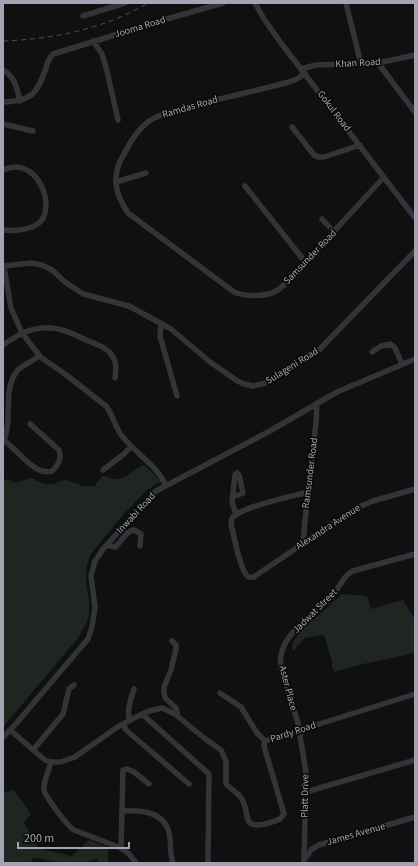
<svg xmlns="http://www.w3.org/2000/svg" width="418" height="866" font-family="'Source Sans 3',sans-serif">
<rect width="100%" height="100%" fill="#101011"/>
<path fill="#1f2520" d="M144 465C147 467 159 479 160 482L147 490 121 517 91 554 87 564 86 579 89 601V615L86 624 78 638 3 727V481L7 479 15 483 31 478 44 484H53L61 481 67 480 83 486H94L103 476C107 476 109 478 113 479 124 481 134 469 144 465Z
M341 594 367 596 371 609 403 600 415 620V653L354 666 335 672 332 668V661L324 635 305 638 294 650H292C288 634 331 608 341 594Z
M14 790 31 814 24 823 39 849 65 854 71 857 89 840 108 847V863H98L97 858C93 859 89 862 85 863 68 866 50 860 33 858L30 863H3V792Z"/>
<g fill="none" stroke-linecap="round" stroke-linejoin="round">
<path stroke="#333438" stroke-width="5.5" d="M255 3 264 19 281 43 415 218
M346 3 361 64
M83 16 125 3
M93 41 102 54 107 71 118 120
M378 63 415 112
M301 69 316 65 378 63 415 55
M3 70C15 77 17 88 20 101
M305 73 297 79 289 82C256 91 222 98 188 107 175 111 160 113 148 122 137 130 129 144 123 156 111 176 115 194 128 213L234 292C247 297 266 297 278 290 282 287 286 283 290 279L384 177
M3 102C32 101 37 94 46 68 47 63 49 58 53 54L167 19 223 3
M3 124 33 131
M292 127 314 155 318 157H324L360 145
M3 170C38 154 57 208 39 223 29 231 15 231 3 230
M116 182 146 173
M245 186 306 263
M322 219 334 232
M3 266 31 263 42 265 52 270 65 282 83 294 129 306 171 329 210 362 236 380 244 384 253 386 266 383 318 351 415 251
M4 267 11 308 22 333 39 355C34 362 23 364 17 371 2 391 13 419 4 441
M161 323 160 336 177 396
M3 345C15 337 27 329 42 328 60 326 75 335 91 342 100 346 108 348 113 357 117 364 116 370 115 378
M372 352 381 346 390 344 395 348 402 364
M39 356 65 374 106 406C113 415 115 427 122 436 136 454 157 465 166 486
M3 440C17 448 34 477 52 471 58 466 62 458 59 450L30 424
M103 470 124 454 131 446
M308 492C293 496 240 507 232 518 231 520 231 522 231 524 234 536 240 570 248 577H254L258 574 356 508 373 501 415 489
M233 497 243 493 239 475 237 473 235 475 232 502 236 515
M303 543 306 510 316 423 317 403
M107 545 115 547C122 542 125 531 134 530L141 534 140 546
M172 641 176 645V649L171 670 164 687V694L166 699 176 708 178 716
M220 693 241 707 257 733 265 741
M142 714 209 774 208 863
M130 720C126 710 131 699 134 689
M123 724 126 730 189 784
M10 730 45 760 51 762H61L75 757 116 728 132 719 149 711 162 708 175 714 204 738 221 750 226 761V784C231 789 238 793 242 799 246 806 246 813 248 820 252 830 273 822 280 819L284 814 264 746 265 741 415 694
M3 737 14 726 88 639 92 627 95 607 91 576 95 561 103 549 152 495 156 491 270 431 337 392 415 359
M33 750 63 714 69 689 74 685
M51 762C49 770 43 782 44 790 45 796 68 827 74 830L121 848 129 854 136 863
M306 792 415 760
M122 811C144 810 167 812 170 838 171 847 170 855 173 863
M121 848 123 770 127 769 134 772 149 784
M304 860 312 849 319 845 415 817
M304 863 306 773 298 723 281 669C275 635 313 617 332 597 339 589 343 575 353 571L415 554"/>
<path stroke="#4c4d53" stroke-width="1" stroke-dasharray="5 4" stroke-linecap="butt" d="M3 41C54 39 104 29 148 3"/>
</g>
<g text-anchor="middle" dominant-baseline="central" stroke-width="3.5" stroke-linejoin="round" paint-order="stroke">
<g font-size="10" fill="#a2a5b1" stroke="#0b0b0c">
<text transform="translate(140 27) rotate(-17)">Jooma Road</text>
<text transform="translate(358 63) rotate(-3)">Khan Road</text>
<text transform="translate(190 107) rotate(-16)">Ramdas Road</text>
<text transform="translate(334 111) rotate(53)">Gokul Road</text>
<text transform="translate(310 257) rotate(-46)">Samsunder Road</text>
<text transform="translate(292 366) rotate(-32)">Sulageni Road</text>
<text transform="translate(310 473) rotate(-83)">Ramsunder Road</text>
<text transform="translate(136 513) rotate(-47)">Inwabi Road</text>
<text transform="translate(328 527) rotate(-33)">Alexandra Avenue</text>
<text transform="translate(315 611) rotate(-45)">Jadwat Street</text>
<text transform="translate(288 688) rotate(75)">Aster Place</text>
<text transform="translate(293 732) rotate(-18)">Pardy Road</text>
<text transform="translate(305 796) rotate(-89)">Platt Drive</text>
<text transform="translate(356 834) rotate(-16)">James Avenue</text>
</g>
</g>
<rect width="418" height="866" fill="none" stroke="#a2a5b1" stroke-width="8"/>
<path d="M18 842v6h111v-6" fill="none" stroke="#a2a5b1" stroke-width="2"/>
<text x="24" y="842" font-size="12" fill="#a2a5b1" stroke="#0b0b0c" stroke-width="3" paint-order="stroke">200 m</text>
</svg>
